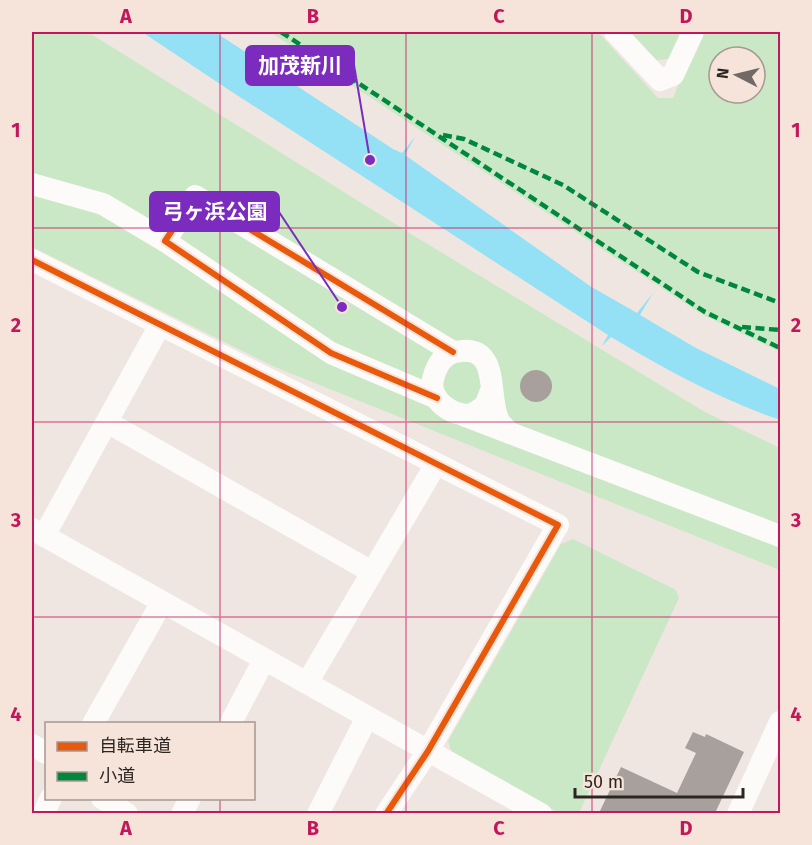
<svg xmlns="http://www.w3.org/2000/svg" width="812" height="845" viewBox="0 0 812 845" font-family="'Fira Sans','Noto Sans JP',sans-serif">
  <style>
    .green { fill: #cbe8c6; fill-rule: evenodd }
    .water { fill: #94e0f5 }
    .building { fill: #a7a09c }
    .lines { fill: none; stroke-linecap: round; stroke-linejoin: round }
    .street { stroke: #fdfbfa; stroke-width: 22 }
    .quiet { stroke: #00873e; stroke-width: 4.5; stroke-dasharray: 9 4.5; stroke-linecap: butt }
    .cycleway-casing { stroke: #f6e4db; stroke-width: 10 }
    .cycleway { stroke: #e8590c; stroke-width: 6 }
    .grid { fill: none; stroke: #c2185b; stroke-width: 1.5; stroke-opacity: 0.55 }
    .leader { fill: none; stroke: #7b2cbf; stroke-width: 2 }
    .callout-dot { fill: #7b2cbf; stroke: #f6e4db; stroke-width: 2 }
    .callout { fill: #7b2cbf; stroke: #7b2cbf; stroke-width: 2 }
    .callout-label { font-size: 21px; text-anchor: middle; font-weight: bold; fill: #fff }
    .neatline { fill: none; stroke: #c2185b; stroke-width: 2 }
    .grid-label { font-size: 20px; text-anchor: middle; font-weight: bold; fill: #c2185b }
  </style>
  <rect width="100%" height="100%" fill="#f0e6e1"/>
  <!-- green -->
  <g class="green">
    <path d="M32,32h56l328,205 289,175 75,36v122l-505,-203 -243,-120z"/>
    <path d="M270,32h328l60,66h15l27,-66h80v320l-77,-37zM719,57h36v36h-36z"/>
    <path d="M624,32h61l-10,26 -23,3z"/>
    <path d="M573,539l103,51 3,8 -100,215h-20l-107,-60 -4,-12 113,-197z"/>
  </g>
  <!-- water -->
  <path class="water" d="M142,32h73l178,117 9,4 13,-16 -10,18 185,131 47,27 16,-20 -13,22 56,33 84,41v31c-60,-21 -114,-50 -169,-83l-9,9 6,-11 -382,-247z"/>
  <!-- building -->
  <g class="building">
    <circle cx="536" cy="386" r="16"/>
    <path d="M693,732l12,5 1,-3 38,18 -29,61h-116l22,-46 56,26 19,-40 -11,-5z"/>
  </g>
  <g class="lines">
    <!-- street -->
    <g class="street">
      <path d="M615,32l45,48 13,-5 20,-43"/>
      <path d="M32,184l71,20 62,37"/>
      <path d="M32,260l526,265 -130,226 -42,63"/>
      <path d="M437,398l-106,-45 -166,-112 30,-45 258,156"/>
      <path d="M463,415l47,18c-4,-4 -10,-9 -12,-14 -11,-24 3,-77 -43,-67 -13,3 -19,15 -22,27 -5,22 20,37 38,36l14,-9 7,-18"/>
      <path d="M107,422l265,150"/>
      <path d="M510,433l270,103"/>
      <path d="M32,529l509,285"/>
      <path d="M44,536l116,-211"/>
      <path d="M307,683l129,-219"/>
      <path d="M93,724l69,-122"/>
      <path d="M230,724l34,-64"/>
      <path d="M32,745l14,8"/>
      <path d="M102,798l25,16"/>
      <path d="M43,814l8,-16"/>
      <path d="M182,814l8,-16"/>
      <path d="M318,814l49,-97"/>
      <path d="M738,814l42,-92"/>
    </g>
    <!-- quiet -->
    <g class="quiet">
      <path d="M281,32l424,280 75,36"/>
      <path d="M443,135l21,4 99,46 135,87 82,31"/>
      <path d="M742,327l38,3"/>
    </g>
    <!-- cycleway casing -->
    <g class="cycleway-casing">
      <g id="cycleway">
        <path d="M32,260l526,265 -130,226 -42,63"/>
        <path d="M437,398l-106,-45 -166,-112 30,-45 258,156"/>
      </g>
    </g>
    <!-- cycleway -->
    <use href="#cycleway" class="cycleway"/>
  </g>
  <!-- grid -->
  <path class="grid" d="M220,32v692M406,32v782M592,32v782M32,228h748M32,422h748M32,617h748M220,798v16"/>
  <!-- callouts -->
  <path class="leader" d="M370 160L354 65M342 307L279 212"/>
  <g class="callout-dot">
    <circle cx="370" cy="160" r="6"/>
    <circle cx="342" cy="307" r="6"/>
  </g>
  <g class="callout">
    <rect x="246" y="46" width="108" height="39" rx="6"/>
    <rect x="150" y="192" width="129" height="39" rx="6"/>
  </g>
  <g class="callout-label">
    <text x="300" y="73">加茂新川</text>
    <text x="215" y="219">弓ヶ浜公園</text>
  </g>
  <!-- border -->
  <rect width="812" height="845" fill="none" stroke="#f6e4db" stroke-width="66"/>
  <!-- legend -->
  <rect x="45" y="722" width="210" height="78" fill="#f6e4db" stroke="#a59891" stroke-width="1.5"/>
  <rect x="57" y="742" width="30" height="9" fill="#e8590c" stroke="#a59891" stroke-width="1.5"/>
  <text x="99" y="752" font-size="18" fill="#2c2622">自転車道</text>
  <rect x="57" y="772" width="30" height="9" fill="#00873e" stroke="#a59891" stroke-width="1.5"/>
  <text x="99" y="782" font-size="18" fill="#2c2622">小道</text>
  <!-- north arrow -->
  <g transform="translate(737 75) rotate(277)"><circle r="28" fill="#f6e4db" stroke="#a59891" stroke-width="1.5"/>
  <path d="M0-4.5L10 22L0 15L-10 22Z" fill="#716965"/>
  <text y="-9" font-size="16" font-weight="bold" text-anchor="middle" fill="#2c2622">N</text>
  </g>
  <!-- scale -->
  <path d="M575 788v9h168v-9" fill="none" stroke="#2c2622" stroke-width="3"/>
  <text x="584" y="788" font-size="18" fill="#2c2622" stroke="#f6e4db" stroke-width="4.5" paint-order="stroke">50 m</text>
  <rect x="33" y="33" width="746" height="779" class="neatline"/>
  <g class="grid-label">
    <text x="126" y="23">A</text>
    <text x="313" y="23">B</text>
    <text x="499" y="23">C</text>
    <text x="686" y="23">D</text>
    <text x="16" y="137">1</text>
    <text x="796" y="137">1</text>
    <text x="16" y="332">2</text>
    <text x="796" y="332">2</text>
    <text x="16" y="527">3</text>
    <text x="796" y="527">3</text>
    <text x="16" y="721">4</text>
    <text x="796" y="721">4</text>
    <text x="126" y="835">A</text>
    <text x="313" y="835">B</text>
    <text x="499" y="835">C</text>
    <text x="686" y="835">D</text>
  </g>
</svg>
